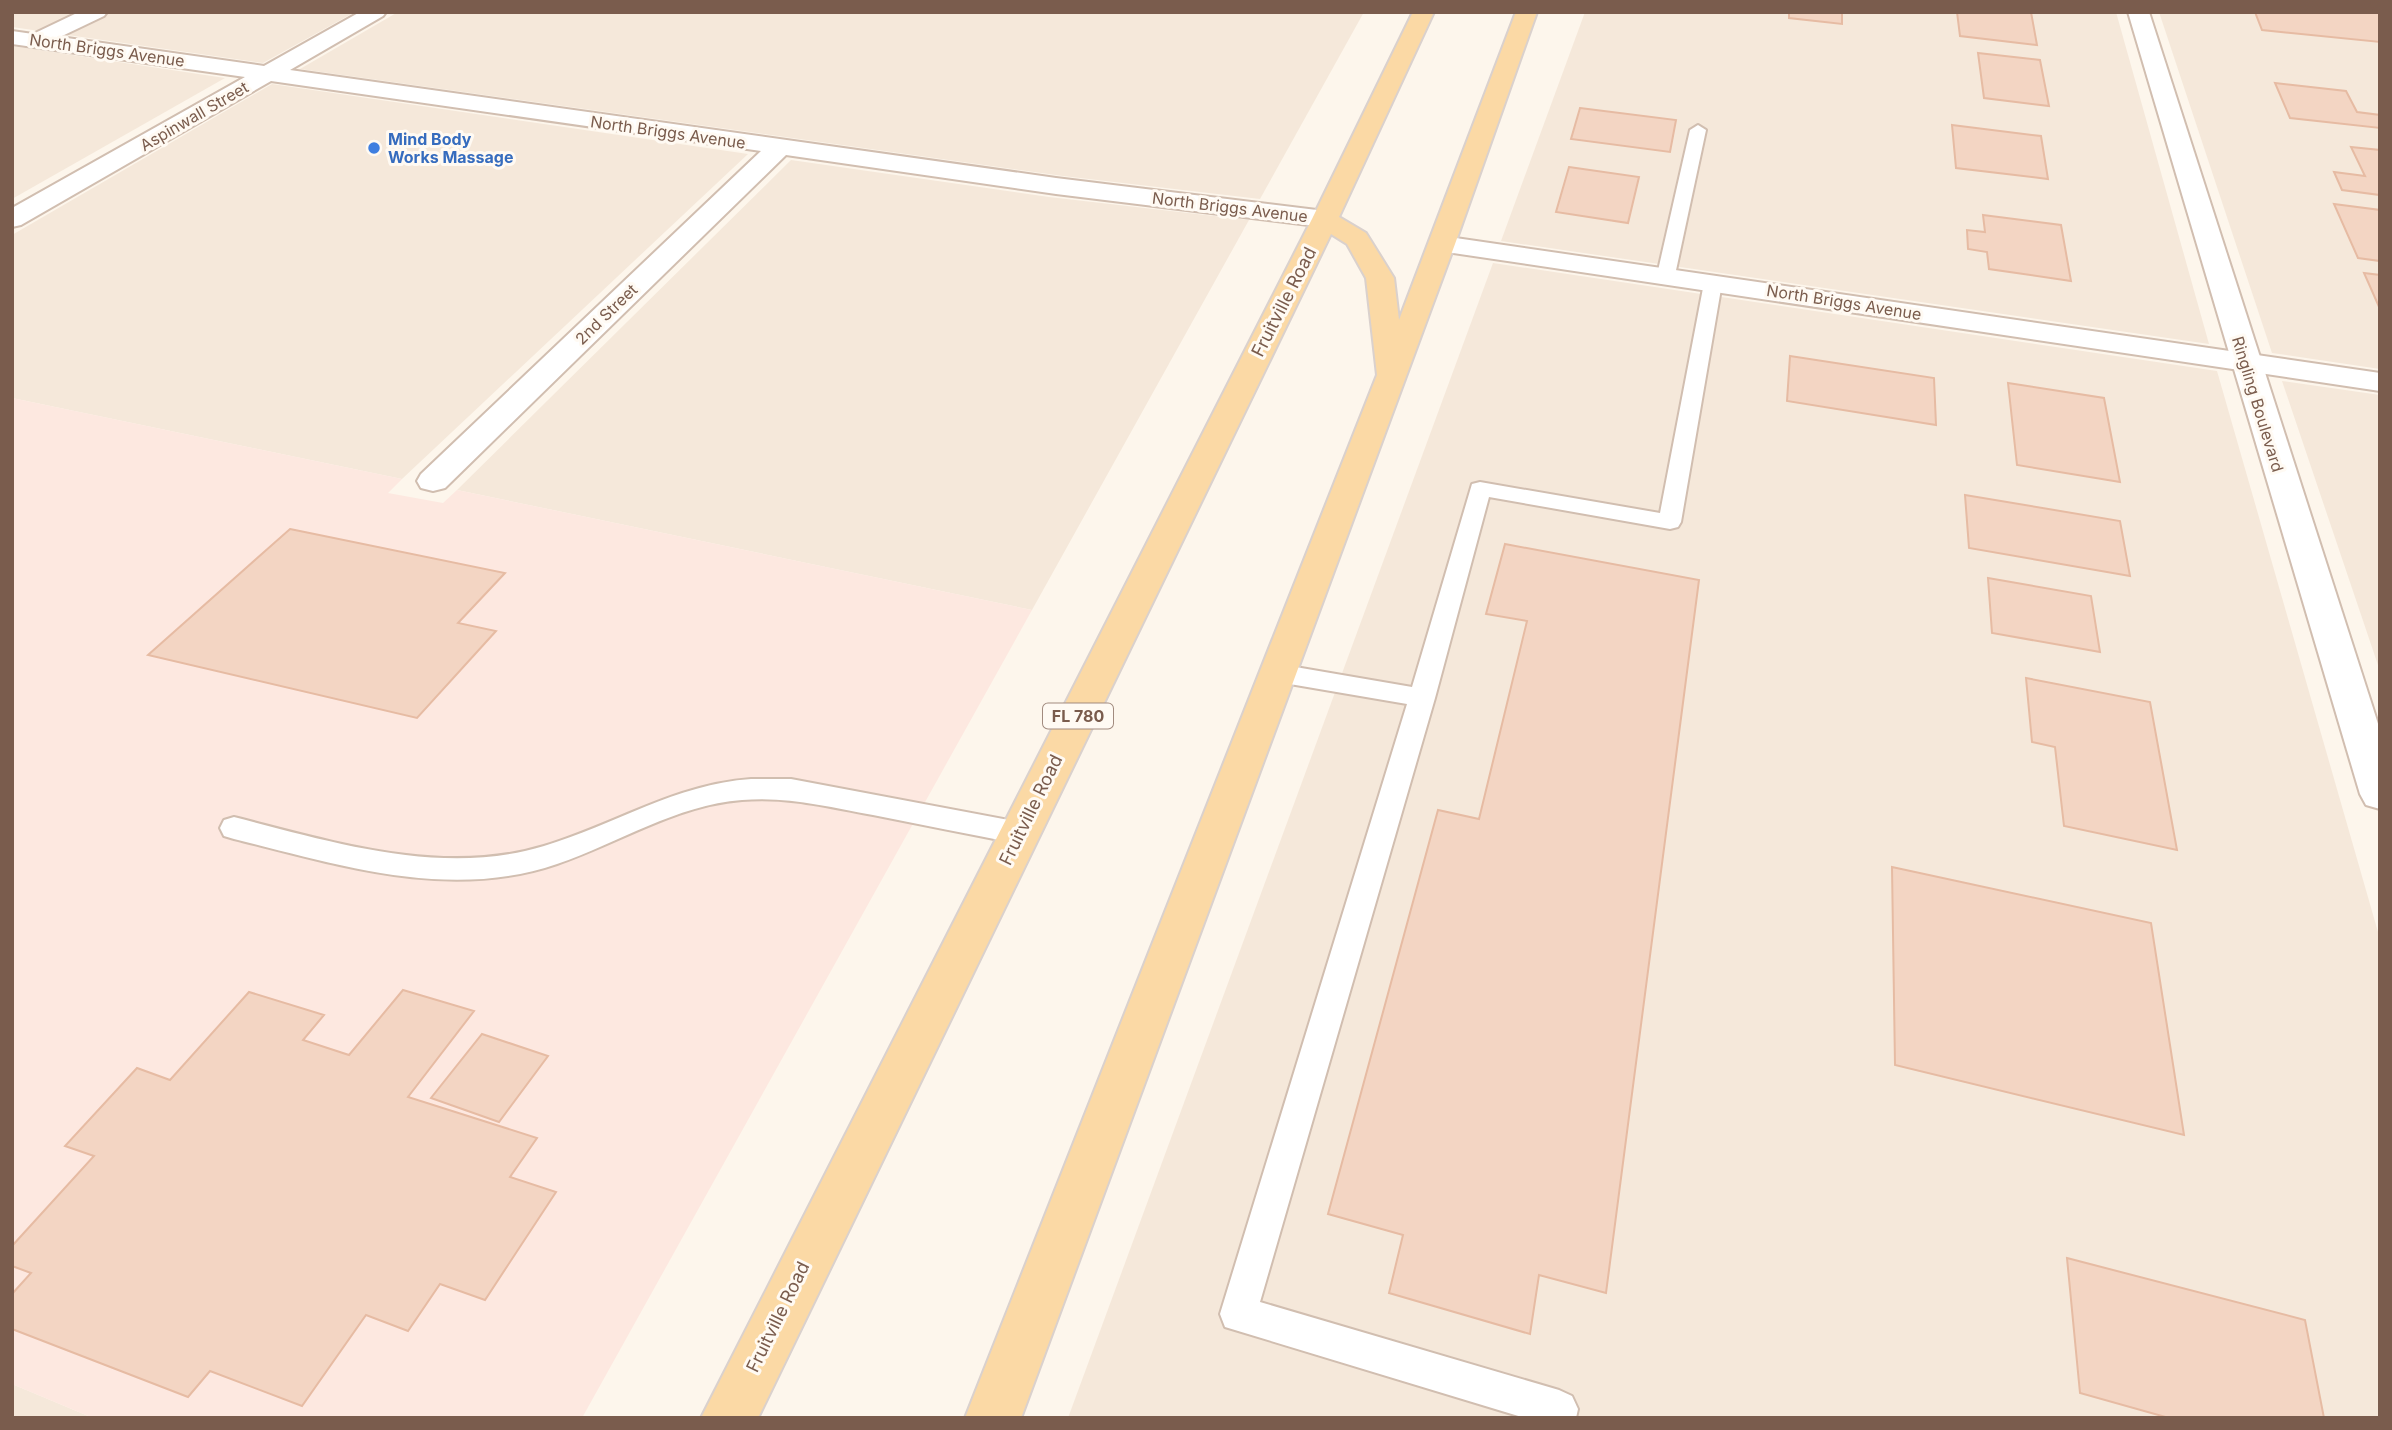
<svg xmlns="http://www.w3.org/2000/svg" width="2392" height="1430" viewBox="0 0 2392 1430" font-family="Inter,sans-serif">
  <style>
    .residential { fill: #f5e8da }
    .commercial { fill: #fde8e0 }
    .building { fill: #f3d5c3; stroke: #e6bba3; stroke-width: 2 }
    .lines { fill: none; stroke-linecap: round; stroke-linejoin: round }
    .service-casing { stroke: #d1beb0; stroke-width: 4 }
    .minor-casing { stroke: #d1beb0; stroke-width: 4 }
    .tertiary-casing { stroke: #d1beb0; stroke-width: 4 }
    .primary-casing { stroke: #dad1cd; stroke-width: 4 }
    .service { fill: #fff; fill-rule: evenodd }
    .minor { fill: #fff; fill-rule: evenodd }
    .tertiary { fill: #fff; fill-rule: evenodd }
    .primary { fill: #fbd9a5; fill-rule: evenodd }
    .shop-dot { fill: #3f7fe0; stroke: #fffaf3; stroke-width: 2.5 }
    .labels { text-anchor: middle; stroke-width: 6; stroke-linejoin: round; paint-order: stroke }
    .far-street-label { font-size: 16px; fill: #7a5c4d; stroke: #fffaf3 }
    .far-shop-label { font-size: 16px; font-weight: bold; fill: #366cbe; stroke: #fffaf3; text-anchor: start }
    .shield { fill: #fffaf3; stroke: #a28b7f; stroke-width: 2 }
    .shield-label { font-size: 16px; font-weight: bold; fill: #7a5c4d }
    .street-label { font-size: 18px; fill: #7a5c4d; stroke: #fffaf3 }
  </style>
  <rect width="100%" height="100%" fill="#fdf6ec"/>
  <!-- residential -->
  <g class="residential">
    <path d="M12,12h343l-92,51 -251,-36z"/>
    <path d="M398,12h966l-104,187 -197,-23 -763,-107z"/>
    <path d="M1585,12h531l93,332 -708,-103z"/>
    <path d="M2159,12h221v357l-108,-16z"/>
    <path d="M12,46l213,32 -213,121z"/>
    <path d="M272,84l476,70 -346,325 -390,-81v-163z"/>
    <path d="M791,160l258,37 200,23 -217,390 -575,-120z"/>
    <path d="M1493,263l724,108 163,568v479h-1312z"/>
    <path d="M2282,381l98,14v276z"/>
    <path d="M12,1384l81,34h-81z"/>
  </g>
  <!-- commercial -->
  <path class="commercial" d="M12,398l390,81 -14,14 55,10 14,-13 575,120 -450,808h-489l-81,-34z"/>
  <!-- building -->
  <g class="building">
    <path d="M1789,12h53v12l-53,-6z"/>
    <path d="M1957,12h74l6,33 -77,-9z"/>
    <path d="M2255,12h125v30l-118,-12z"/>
    <path d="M1978,53l62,7 9,46 -65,-8z"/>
    <path d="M2275,83l71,8 11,21 23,3v13l-90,-10z"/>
    <path d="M1580,108l96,12 -6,32 -99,-13z"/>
    <path d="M1952,125l89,11 7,43 -92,-11z"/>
    <path d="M2351,147l29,3v45l-38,-5 -8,-18 31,4z"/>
    <path d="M1569,167l70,10 -11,46 -72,-11z"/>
    <path d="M2334,204l46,6v51l-22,-3z"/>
    <path d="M1983,215l78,10 10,56 -82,-12 -2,-17 -19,-3 -1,-19 18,2z"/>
    <path d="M2364,273l16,2v34z"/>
    <path d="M1790,356l144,22 2,47 -149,-24z"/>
    <path d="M2008,383l96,15 16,84 -103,-17z"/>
    <path d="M1965,495l155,26 10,55 -161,-28z"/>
    <path d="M290,529l215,44 -47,50 38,8 -79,87 -269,-63z"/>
    <path d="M1505,544l194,36 -93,713 -67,-18 -9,59 -141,-41 14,-58 -75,-21 110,-404 41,9 48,-198 -41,-7z"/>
    <path d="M1988,578l103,18 9,56 -108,-19z"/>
    <path d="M2026,678l124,24 27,148 -113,-24 -9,-79 -23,-5z"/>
    <path d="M1892,867l259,56 33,212 -289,-70z"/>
    <path d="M403,990l71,21 -66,86 129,41 -27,39 46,15 -71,108 -45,-16 -32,47 -42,-16 -64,91 -92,-35 -22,26 -176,-68v-35l19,-21 -19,-7v-20l82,-90 -29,-10 72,-78 33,12 79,-88 75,23 -21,25 46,15z"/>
    <path d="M482,1034l66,22 -49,66 -68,-24z"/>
    <path d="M2067,1258l238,62 19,98h-155l-89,-25z"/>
  </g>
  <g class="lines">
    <!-- service casing -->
    <g class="service-casing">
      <g id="service">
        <path d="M1698,125l8,5 -31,145 -9,6 -9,-6 33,-145z"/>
        <path d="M1713,277l9,6 -41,239 -3,5 -8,2 -181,-32 -54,201 -175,604 299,88 13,6 6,13 -2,9h-51l-300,-91 -5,-13 187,-610 -129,-22 -9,-3 -4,-6 4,-6 9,-3 134,23 60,-203 8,-2 180,31 44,-230z"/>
        <path d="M751,779h40l228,43 10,3 4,8 -4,8 -10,3c-49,-10 -97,-19 -146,-29 -44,-8 -86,-19 -131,-15 -66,5 -123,43 -185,64 -108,37 -218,1 -323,-25l-10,-3 -4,-8 4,-8 10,-3c99,25 208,60 310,29 70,-21 132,-62 207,-67z"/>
      </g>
    </g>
    <!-- minor casing -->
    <g class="minor-casing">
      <g id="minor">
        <path d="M79,12h28l-3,4 -44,21 204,29 96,-54h26l-3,4 -93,54 766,108 269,33 9,2 4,6 -4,6 -9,2 -269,-33 -270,-39 -341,333 -12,3 -12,-3 -4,-7 4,-7 340,-323 -490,-70 -250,144 -9,2v-19l233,-131 -233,-33v-13l21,3z"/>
        <path d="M1442,236l938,137v18l-947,-141 -4,-6 4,-6z"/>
      </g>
    </g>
    <!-- tertiary casing -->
    <g class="tertiary-casing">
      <path id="tertiary" d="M2128,12h21l231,718v79l-14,-4 -6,-11z"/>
    </g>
    <!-- primary casing -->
    <g class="primary-casing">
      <path id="primary" d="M1413,12h21l-95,205 27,16 28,45 5,42 117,-308h21l-82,232 -434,1174h-56l412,-1043 -11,-97 -19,-34 -16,-10 -573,1184h-57l611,-1199z"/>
    </g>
    <!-- service -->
    <use href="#service" class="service"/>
    <!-- minor -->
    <use href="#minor" class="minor"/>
    <!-- tertiary -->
    <use href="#tertiary" class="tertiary"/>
    <!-- primary -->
    <use href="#primary" class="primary"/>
  </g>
  <!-- markers -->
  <circle class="shop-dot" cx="374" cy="148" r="7"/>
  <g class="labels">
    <!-- far-street labels -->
    <g class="far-street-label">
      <text transform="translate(107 50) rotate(8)" y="6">North Briggs Avenue</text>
      <text transform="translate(194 116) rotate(-30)" y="6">Aspinwall Street</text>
      <text transform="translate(668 132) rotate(8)" y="6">North Briggs Avenue</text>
      <text transform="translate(1230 207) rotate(7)" y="6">North Briggs Avenue</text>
      <text transform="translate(1844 302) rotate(9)" y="6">North Briggs Avenue</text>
      <text transform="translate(606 314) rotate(-44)" y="6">2nd Street</text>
      <text transform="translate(2258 404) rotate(73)" y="6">Ringling Boulevard</text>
    </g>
    <!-- far-shop labels -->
    <g class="far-shop-label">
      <text x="388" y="145">Mind Body<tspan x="388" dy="18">Works Massage</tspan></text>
    </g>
    <!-- shield labels -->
    <rect class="shield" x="1043" y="703.5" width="70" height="25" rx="5"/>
    <g class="shield-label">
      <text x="1078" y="722">FL 780</text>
    </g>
    <!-- street labels -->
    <g class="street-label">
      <text transform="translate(1284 302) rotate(-63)" y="6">Fruitville Road</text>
      <text transform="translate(1031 810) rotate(-64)" y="6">Fruitville Road</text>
      <text transform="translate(778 1317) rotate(-64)" y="6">Fruitville Road</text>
    </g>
  </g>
  <!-- border -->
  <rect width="2392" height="1430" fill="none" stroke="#7a5c4d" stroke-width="28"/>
</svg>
